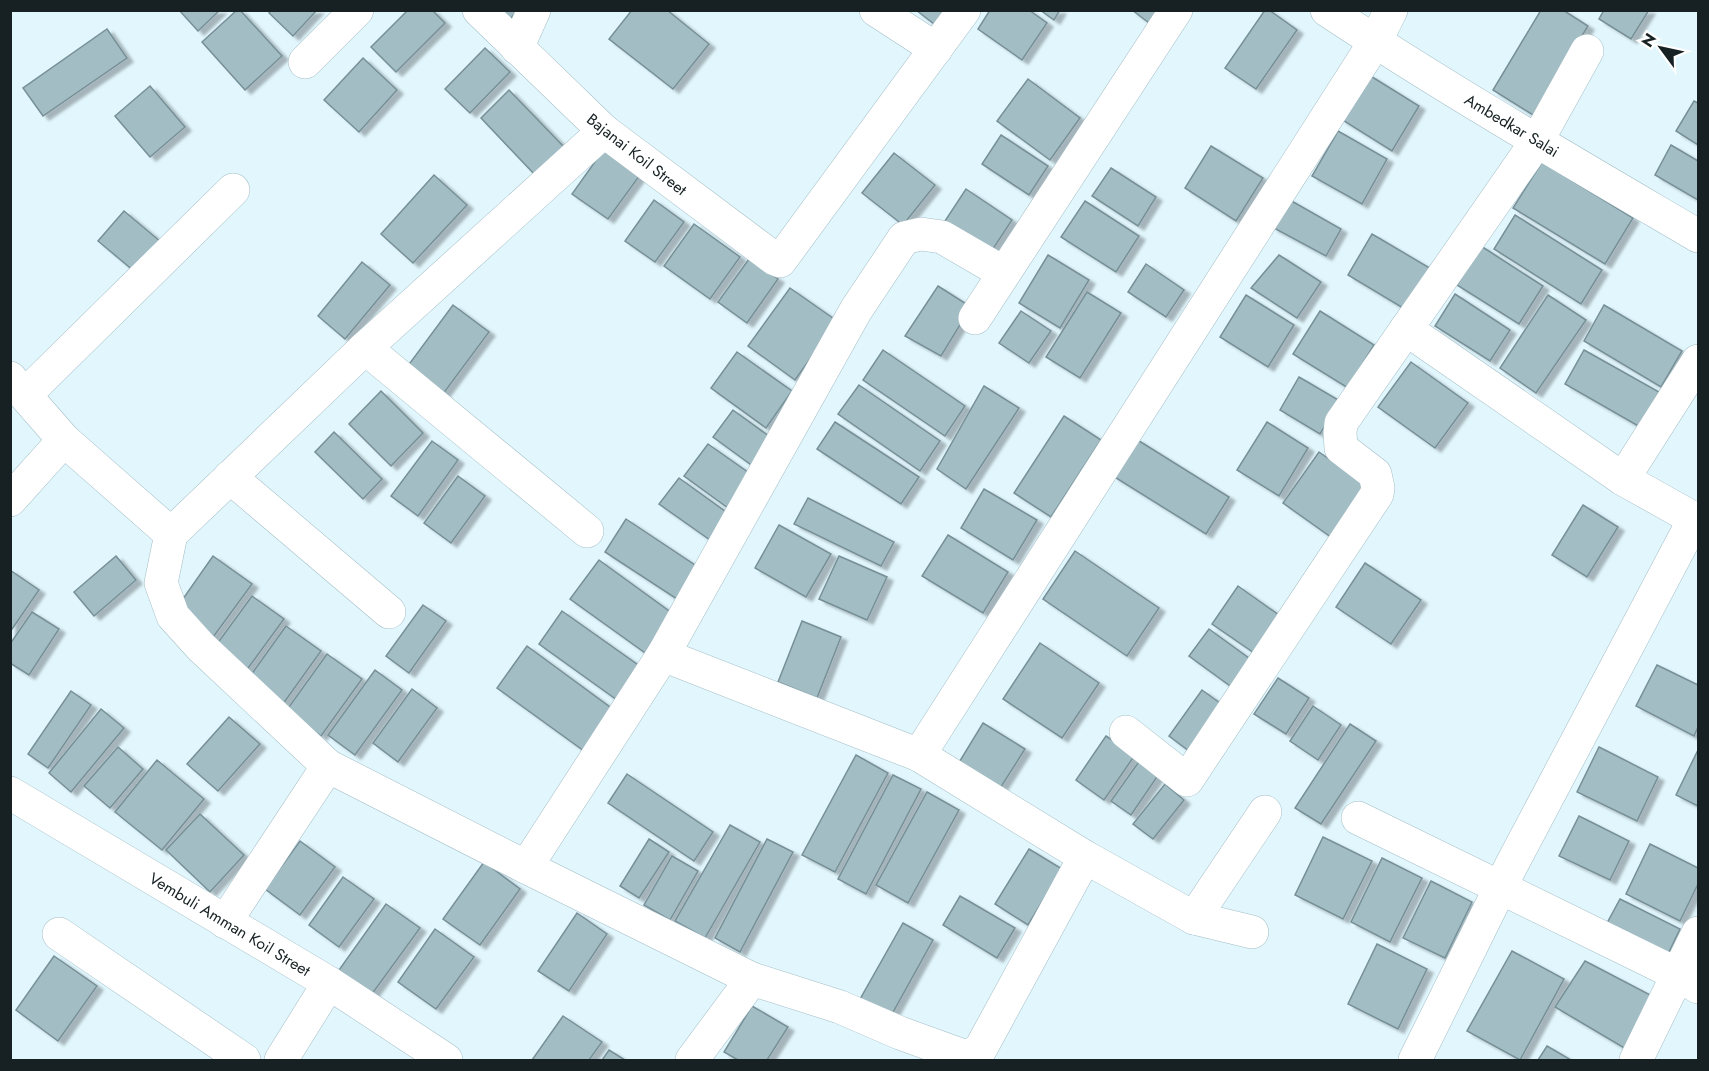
<svg xmlns="http://www.w3.org/2000/svg" width="1709" height="1071" viewBox="0 0 1709 1071" font-family="Jost,sans-serif">
  <style>
    .building { fill: #a3bdc4; stroke: #778f97; stroke-width: 1.5; filter: url(#shadow) }
    .lines { fill: none; stroke-linecap: round; stroke-linejoin: round }
    .minor-casing { stroke: #a4bec6; stroke-width: 34 }
    .minor { stroke: #fff; stroke-width: 33 }
    .labels { text-anchor: middle; stroke-width: 6; stroke-linejoin: round; paint-order: stroke }
    .street-label { font-size: 16px; fill: #172124; stroke: #fff }
  </style>
  <defs>
    <filter id="shadow"><feDropShadow dx="6" dy="4" stdDeviation="1.5" flood-color="#0004"/></filter>
  </defs>
  <rect width="100%" height="100%" fill="#e1f6fd"/>
  <!-- building -->
  <g class="building">
    <path d="M179,10h41l-22,21z"/>
    <path d="M237,10h3l42,46 -37,34 -43,-48z"/>
    <path d="M271,10h46l-24,26 -24,-23z"/>
    <path d="M408,10h24l13,13 -49,49 -25,-25z"/>
    <path d="M489,10h29l-13,15z"/>
    <path d="M632,10h35l42,34 -36,45 -64,-50z"/>
    <path d="M916,10h28l-10,14z"/>
    <path d="M990,10h39l18,13 -25,37 -44,-31z"/>
    <path d="M1040,10h20l-6,10z"/>
    <path d="M1132,10h31l-10,16z"/>
    <path d="M1265,10h4l28,20 -41,59 -31,-21z"/>
    <path d="M1541,10h22l25,16 -55,89 -40,-25z"/>
    <path d="M1604,10h45l-18,29 -32,-20z"/>
    <path d="M107,29l20,29 -84,58 -20,-28z"/>
    <path d="M485,48l25,24 -40,41 -25,-24z"/>
    <path d="M363,58l34,32 -38,42 -35,-32z"/>
    <path d="M1369,75l50,31 -27,45 -51,-32z"/>
    <path d="M1028,79l52,39 -30,42 -53,-39z"/>
    <path d="M150,86l35,41 -35,30 -35,-41z"/>
    <path d="M509,90l56,58 -29,28 -55,-58z"/>
    <path d="M1694,101l4,2v42l-22,-14z"/>
    <path d="M1338,131l49,28 -25,45 -50,-28z"/>
    <path d="M1001,135l47,31 -19,29 -47,-31z"/>
    <path d="M1671,145l27,16v39l-43,-25z"/>
    <path d="M1211,146l52,32 -27,43 -51,-33z"/>
    <path d="M604,149l36,26 -32,44 -36,-25z"/>
    <path d="M894,153l41,32 -32,40 -41,-32z"/>
    <path d="M1542,162l91,56 -28,46 -92,-56z"/>
    <path d="M1111,168l45,29 -18,29 -46,-30z"/>
    <path d="M434,175l33,30 -54,58 -32,-29z"/>
    <path d="M966,189l46,31 -25,38 -46,-31z"/>
    <path d="M1288,199l53,30 -15,27 -54,-29z"/>
    <path d="M654,200l30,22 -29,40 -30,-21z"/>
    <path d="M1085,201l54,35 -23,36 -55,-35z"/>
    <path d="M124,211l43,36 -26,30 -43,-36z"/>
    <path d="M1515,215l87,55 -21,34 -87,-55z"/>
    <path d="M694,224l46,33 -30,42 -46,-33z"/>
    <path d="M1372,234l61,36 -25,41 -60,-36z"/>
    <path d="M1481,246l62,40 -24,38 -62,-39z"/>
    <path d="M1048,255l41,25 -29,48 -41,-25z"/>
    <path d="M1279,255l42,27 -24,36 -46,-30z"/>
    <path d="M749,259l29,20 -31,44 -29,-21z"/>
    <path d="M362,262l28,23 -45,54 -27,-23z"/>
    <path d="M1146,264l38,26 -18,27 -38,-25z"/>
    <path d="M938,286l33,21 -30,49 -36,-20z"/>
    <path d="M790,288l47,33 -42,59 -47,-34z"/>
    <path d="M1087,292l34,21 -41,65 -34,-21z"/>
    <path d="M1455,294l55,36 -20,31 -55,-35z"/>
    <path d="M1246,295l48,30 -26,42 -48,-30z"/>
    <path d="M1548,295l38,25 -50,73 -36,-25z"/>
    <path d="M453,305l36,27 -46,62 -36,-27z"/>
    <path d="M1604,305l78,46 -21,36 -77,-46z"/>
    <path d="M1021,311l30,20 -22,32 -30,-20z"/>
    <path d="M1320,311l54,34 -26,43 -55,-34z"/>
    <path d="M883,350l82,56 -20,30 -82,-56z"/>
    <path d="M1584,350l75,42 -19,35 -75,-43z"/>
    <path d="M737,352l55,39 -26,37 -55,-40z"/>
    <path d="M1411,362l57,41 -33,45 -57,-41z"/>
    <path d="M1299,377l41,24 -20,33 -40,-24z"/>
    <path d="M859,385l81,56 -20,30 -82,-57z"/>
    <path d="M984,386l35,22 -53,81 -29,-20z"/>
    <path d="M381,391l42,42 -32,33 -42,-42z"/>
    <path d="M733,410l40,29 -19,28 -41,-30z"/>
    <path d="M1064,416l37,24 -50,77 -37,-24z"/>
    <path d="M835,422l84,55 -18,27 -84,-55z"/>
    <path d="M1267,422l41,26 -29,48 -42,-26z"/>
    <path d="M334,432l48,47 -19,20 -48,-47z"/>
    <path d="M1136,439l93,58 -23,37 -93,-58z"/>
    <path d="M432,441l26,19 -40,56 -27,-20z"/>
    <path d="M708,444l44,31 -24,33 -44,-32z"/>
    <path d="M1319,452l52,37 -36,51 -52,-37z"/>
    <path d="M458,476l27,20 -34,47 -27,-20z"/>
    <path d="M679,478l50,36 -19,26 -51,-36z"/>
    <path d="M984,489l53,31 -24,40 -52,-32z"/>
    <path d="M808,498l86,44 -13,24 -87,-42z"/>
    <path d="M1583,505l35,22 -31,50 -35,-22z"/>
    <path d="M626,519l78,52 -21,32 -78,-51z"/>
    <path d="M779,525l52,29 -25,43 -51,-29z"/>
    <path d="M948,535l60,37 -25,41 -61,-37z"/>
    <path d="M1075,551l84,57 -32,48 -84,-57z"/>
    <path d="M116,556l20,24 -42,36 -20,-24z"/>
    <path d="M213,556l39,28 -41,56 -38,-27z"/>
    <path d="M839,556l48,21 -20,43 -48,-21z"/>
    <path d="M599,560l77,56 -28,39 -78,-56z"/>
    <path d="M1365,563l56,37 -30,44 -55,-37z"/>
    <path d="M10,570l29,20 -29,42z"/>
    <path d="M1238,586l48,34 -26,37 -48,-33z"/>
    <path d="M252,596l32,23 -38,52 -32,-23z"/>
    <path d="M423,605l23,16 -37,52 -23,-17z"/>
    <path d="M562,611l79,56 -24,33 -78,-56z"/>
    <path d="M32,612l27,17 -30,46 -19,-12v-19z"/>
    <path d="M802,621l39,16 -24,61 -39,-16z"/>
    <path d="M286,626l35,25 -38,53 -35,-25z"/>
    <path d="M1209,629l48,35 -20,27 -48,-35z"/>
    <path d="M1040,643l59,40 -37,55 -59,-39z"/>
    <path d="M527,646l87,64 -30,41 -87,-63z"/>
    <path d="M327,654l35,25 -41,57 -35,-25z"/>
    <path d="M1657,665l41,20v42l-4,9 -58,-30z"/>
    <path d="M375,670l27,20 -47,65 -27,-20z"/>
    <path d="M1278,678l31,20 -23,36 -32,-20z"/>
    <path d="M412,689l25,19 -39,54 -25,-19z"/>
    <path d="M1202,690l29,21 -34,46 -28,-21z"/>
    <path d="M71,691l20,14 -43,63 -20,-14z"/>
    <path d="M1313,706l28,19 -23,35 -28,-19z"/>
    <path d="M101,709l23,19 -53,64 -22,-19z"/>
    <path d="M229,717l31,27 -42,47 -31,-27z"/>
    <path d="M983,723l42,26 -26,41 -41,-26z"/>
    <path d="M1350,724l26,17 -55,83 -26,-16z"/>
    <path d="M1106,736l29,19 -31,45 -28,-20z"/>
    <path d="M118,747l25,22 -33,39 -26,-22z"/>
    <path d="M1599,747l59,30 -21,44 -60,-29z"/>
    <path d="M1697,752l1,1v53l-22,-11z"/>
    <path d="M856,755l32,18 -53,99 -33,-17z"/>
    <path d="M157,760l47,39 -42,51 -47,-38z"/>
    <path d="M1140,760l19,14 -28,41 -20,-14z"/>
    <path d="M627,774l86,58 -19,29 -86,-58z"/>
    <path d="M893,775l28,14 -55,105 -28,-15z"/>
    <path d="M1165,784l19,16 -31,39 -20,-15z"/>
    <path d="M927,792l32,18 -51,93 -32,-18z"/>
    <path d="M200,814l44,41 -34,37 -44,-42z"/>
    <path d="M1579,816l50,25 -19,39 -51,-24z"/>
    <path d="M730,825l30,17 -55,96 -30,-17z"/>
    <path d="M1323,837l49,24 -29,58 -48,-24z"/>
    <path d="M649,839l20,13 -30,46 -19,-12z"/>
    <path d="M767,839l26,13 -53,100 -25,-14z"/>
    <path d="M300,841l35,26 -35,48 -35,-26z"/>
    <path d="M1650,844l48,24v16l-18,37 -54,-27z"/>
    <path d="M1029,849l33,20 -34,56 -33,-21z"/>
    <path d="M672,856l26,15 -28,49 -26,-15z"/>
    <path d="M1382,858l40,20 -32,64 -39,-20z"/>
    <path d="M484,862l36,27 -40,56 -37,-26z"/>
    <path d="M343,877l31,22 -35,48 -30,-22z"/>
    <path d="M1431,881l41,21 -27,56 -42,-20z"/>
    <path d="M960,896l55,32 -18,30 -54,-33z"/>
    <path d="M1620,899l60,30 -13,27 -61,-31z"/>
    <path d="M386,904l34,24 -48,66 -33,-24z"/>
    <path d="M577,913l30,21 -38,57 -31,-20z"/>
    <path d="M903,923l30,17 -47,85 -31,-17z"/>
    <path d="M435,929l39,28 -38,52 -38,-27z"/>
    <path d="M1377,944l50,25 -29,60 -50,-25z"/>
    <path d="M1512,951l52,28 -44,81 -53,-29z"/>
    <path d="M54,956l43,30 -39,55 -42,-31z"/>
    <path d="M1585,961l71,37 -30,51 -71,-42z"/>
    <path d="M752,1006l36,21 -21,33h-29l-14,-8z"/>
    <path d="M563,1016l39,26 -13,18h-57z"/>
    <path d="M1547,1046l24,14h-33z"/>
    <path d="M609,1050l16,10h-23z"/>
  </g>
  <g class="lines">
    <!-- minor casing -->
    <g class="minor-casing">
      <g id="minor">
        <path d="M479,10l125,121 171,128 5,2 184,-251"/>
        <path d="M876,10l60,39"/>
        <path d="M1327,10c121,80 247,153 371,226"/>
        <path d="M517,48l17,-38"/>
        <path d="M305,62l52,-52"/>
        <path d="M975,318l201,-308"/>
        <path d="M1406,329l217,150"/>
        <path d="M365,348l222,183"/>
        <path d="M1698,361l-75,118 75,42"/>
        <path d="M10,378l54,62 107,94 -10,49 12,33 28,31 127,119 198,101 226,112"/>
        <path d="M26,394l207,-204"/>
        <path d="M230,477l159,135"/>
        <path d="M10,500l54,-60"/>
        <path d="M171,534l194,-186 239,-217"/>
        <path d="M663,655l256,100 166,102 109,61 71,-106"/>
        <path d="M1126,732l61,48 190,-286 1,-6 -3,-14 -34,-26 -1,-15 1,-10 196,-282 50,-90"/>
        <path d="M919,755l456,-713 16,-32"/>
        <path d="M10,793l319,190 117,77"/>
        <path d="M1358,818l321,157 19,12"/>
        <path d="M526,867l137,-212 193,-345 48,-72 17,-4 21,3 62,36"/>
        <path d="M1194,918l58,14"/>
        <path d="M225,922l103,-156"/>
        <path d="M59,934l185,126"/>
        <path d="M281,1060l48,-77"/>
        <path d="M692,1060l60,-81 88,28 60,26 69,25 12,-10 104,-191"/>
        <path d="M1415,1060l96,-194 183,-346"/>
        <path d="M1636,1060l62,-127"/>
      </g>
    </g>
    <!-- minor -->
    <use href="#minor" class="minor"/>
  </g>
  <g class="labels">
    <!-- street labels -->
    <g class="street-label">
      <text transform="translate(1512 125) rotate(31)" y="6">Ambedkar Salai</text>
      <text transform="translate(637 154) rotate(38)" y="6">Bajanai Koil Street</text>
      <text transform="translate(230 924) rotate(31)" y="6">Vembuli Amman Koil Street</text>
    </g>
  </g>
  <!-- border -->
  <rect width="1709" height="1071" fill="none" stroke="#172124" stroke-width="24"/>
  <!-- north arrow -->
  <g transform="translate(1661 48) rotate(303)" stroke="#ffffff" stroke-width="4.5" paint-order="stroke">
  <path d="M0-4.5L10 22L0 15L-10 22Z" fill="#172124"/>
  <text y="-9" font-size="16" font-weight="bold" text-anchor="middle" fill="#172124">N</text>
  </g>
</svg>
